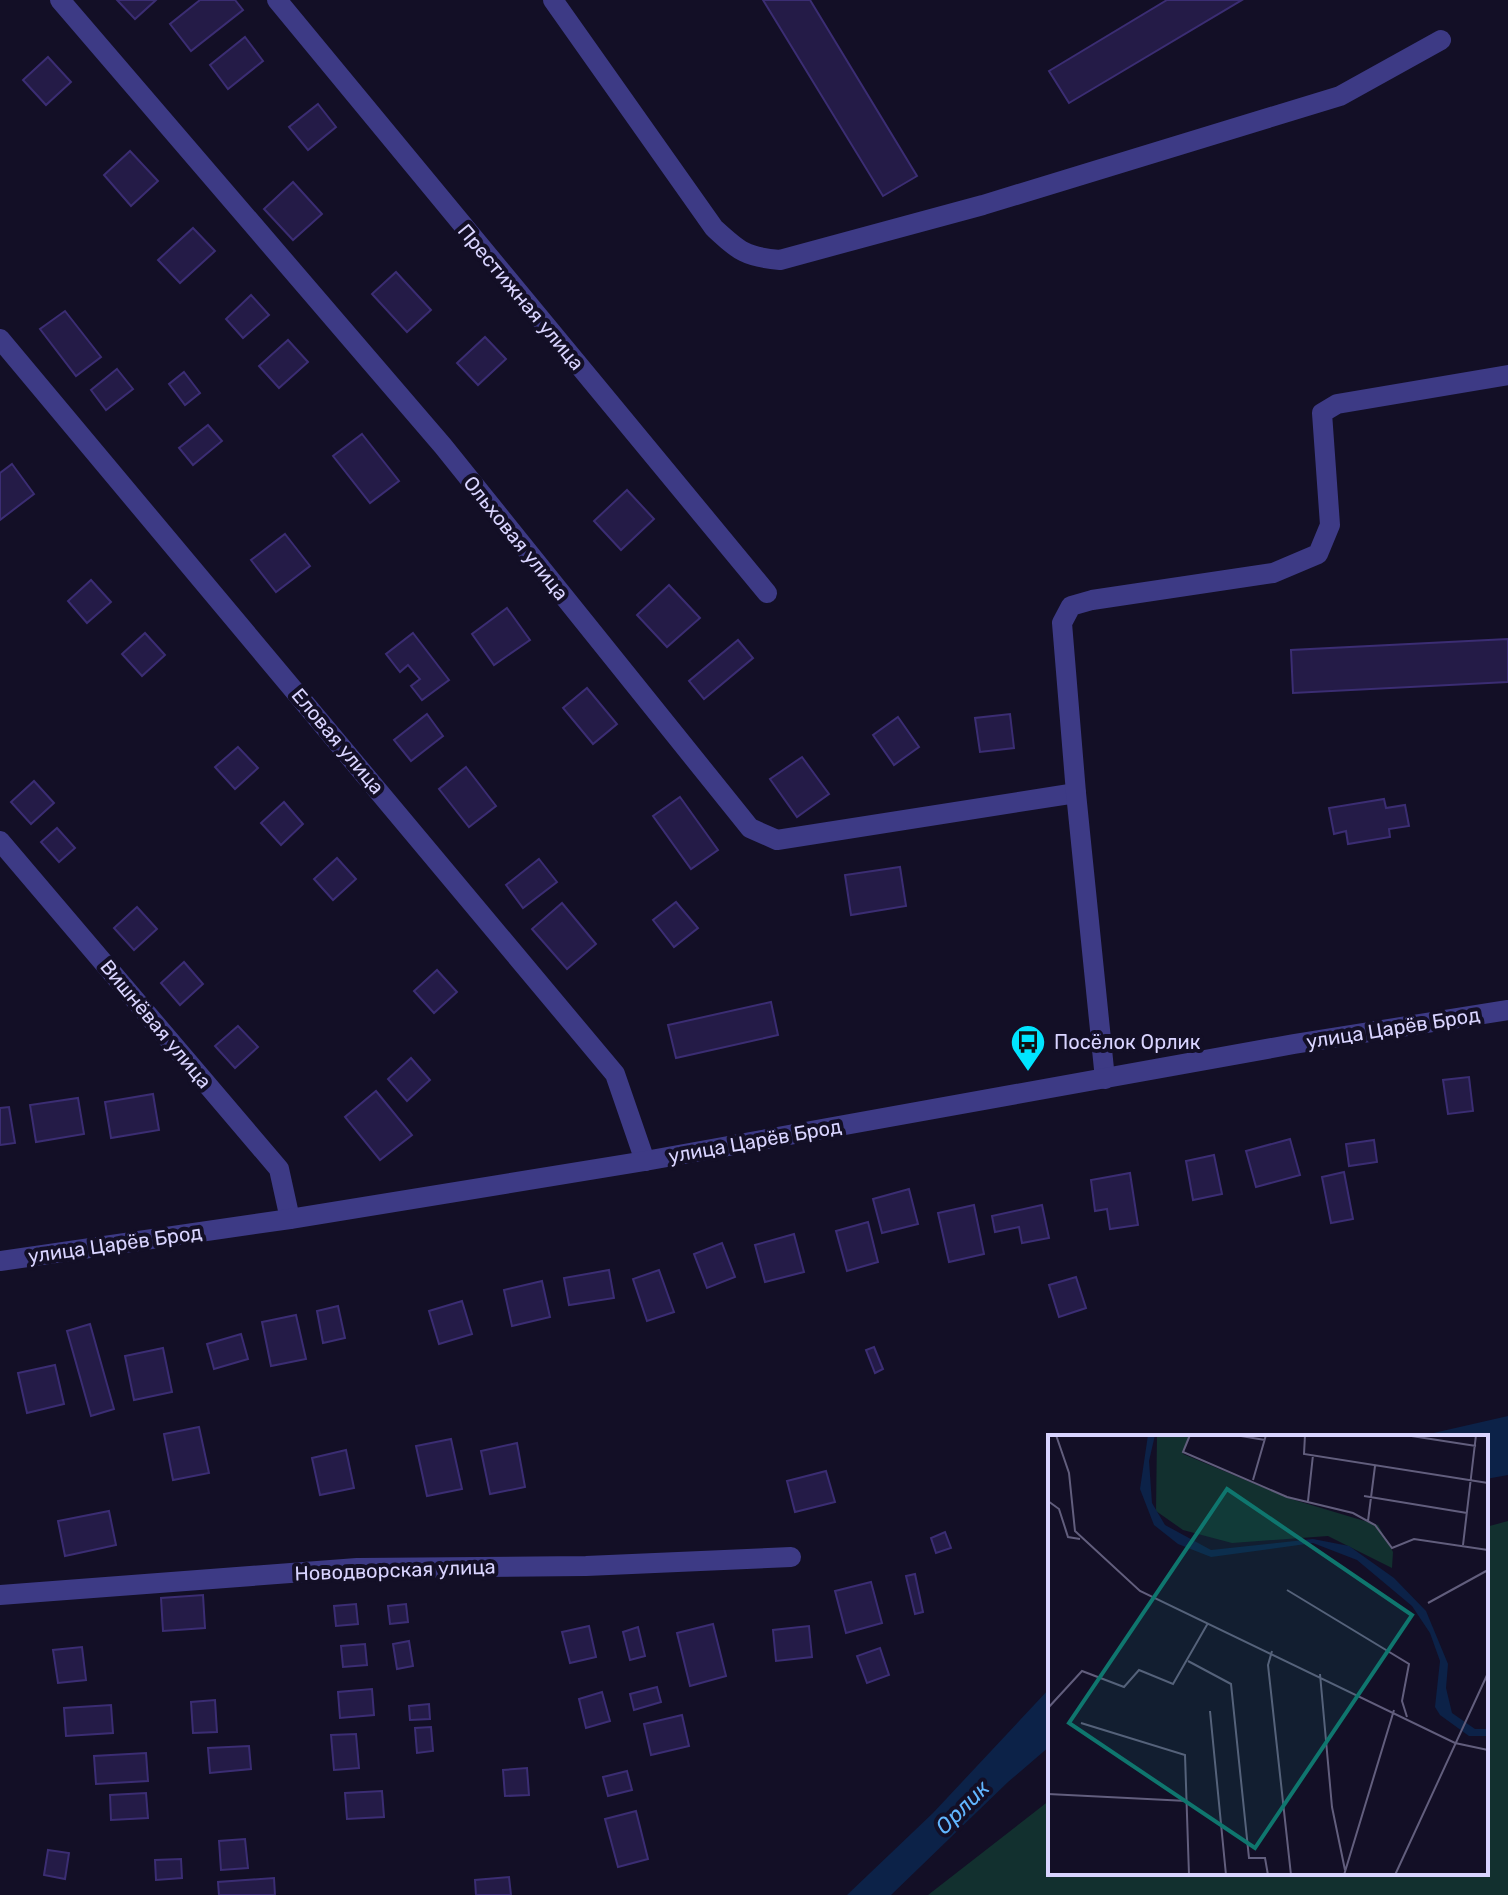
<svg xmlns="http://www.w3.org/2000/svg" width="1508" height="1895" viewBox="0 0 1508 1895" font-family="Rubik,sans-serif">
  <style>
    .green { fill: #12302f }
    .water { fill: #0c2248 }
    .building { fill: #241b47; stroke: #3b2d73; stroke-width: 2 }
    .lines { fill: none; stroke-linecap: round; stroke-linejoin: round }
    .minor { stroke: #3d3a85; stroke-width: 20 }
    .tertiary { stroke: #3d3a85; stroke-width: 20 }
    .labels { text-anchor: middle; stroke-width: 8; stroke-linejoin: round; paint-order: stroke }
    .street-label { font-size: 20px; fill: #d9d4ff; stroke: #130f26 }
    .poi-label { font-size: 20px; fill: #d9d4ff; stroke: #130f26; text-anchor: start }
    .water-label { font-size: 22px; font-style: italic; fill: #62b6ff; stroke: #130f26 }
    .inset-road { fill: none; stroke: #625e7d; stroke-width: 2 }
    .view { fill: #0f766e; fill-opacity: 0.15; stroke: #0f766e; stroke-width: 4 }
    .inset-edge { fill: none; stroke: #d9d4ff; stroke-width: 4 }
  </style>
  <rect width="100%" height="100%" fill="#130f26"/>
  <!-- green -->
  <path class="green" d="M1508,1521v374h-580l122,-95v73h436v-346z"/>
  <!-- water -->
  <g class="water">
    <path d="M1508,1416v59l-22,4v-42h-70z"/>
    <path d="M1050,1688v58l-42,36 -117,113h-44l86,-82z"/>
  </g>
  <!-- building -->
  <g class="building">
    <path d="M117,0h39l-21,19z"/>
    <path d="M200,0h35l8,10 -52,41 -21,-27z"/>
    <path d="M763,0h47l107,176 -34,20z"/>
    <path d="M1167,0h75l-173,103 -20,-32z"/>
    <path d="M245,37l18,24 -35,28 -18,-24z"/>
    <path d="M48,57l23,25 -25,23 -23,-25z"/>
    <path d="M318,104l18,23 -28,23 -19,-23z"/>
    <path d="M130,151l28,30 -27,25 -27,-31z"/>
    <path d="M293,182l29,32 -29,26 -29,-31z"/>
    <path d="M193,228l22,23 -35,32 -22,-23z"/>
    <path d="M396,272l35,38 -24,22 -35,-38z"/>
    <path d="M251,295l18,20 -26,23 -17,-19z"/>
    <path d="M65,311l36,46 -25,19 -36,-47z"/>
    <path d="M485,337l21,22 -28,26 -21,-22z"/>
    <path d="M288,340l20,22 -29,26 -20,-22z"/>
    <path d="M117,369l16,20 -27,21 -15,-20z"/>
    <path d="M184,372l16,21 -15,12 -16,-21z"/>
    <path d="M208,425l14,16 -29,24 -14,-17z"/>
    <path d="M362,434l37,47 -29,22 -37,-47z"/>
    <path d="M12,464l22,30 -34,26v-47z"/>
    <path d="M627,490l27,29 -33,31 -27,-29z"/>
    <path d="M285,534l25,32 -34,26 -25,-32z"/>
    <path d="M91,580l20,22 -24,21 -19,-22z"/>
    <path d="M669,585l31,33 -33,29 -30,-32z"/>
    <path d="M507,608l23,32 -36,25 -22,-31z"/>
    <path d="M145,633l20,22 -23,21 -20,-22z"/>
    <path d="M413,633l36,47 -27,20 -11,-14 9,-7 -12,-14 -8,7 -14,-18z"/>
    <path d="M1508,639v43l-215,11 -2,-43z"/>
    <path d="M738,640l15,18 -49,41 -15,-18z"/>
    <path d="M587,688l30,36 -24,20 -30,-36z"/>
    <path d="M427,714l16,22 -32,25 -17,-21z"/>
    <path d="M1010,714l4,34 -34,4 -5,-34z"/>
    <path d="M898,717l21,30 -25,18 -21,-30z"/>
    <path d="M238,747l20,21 -23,21 -20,-22z"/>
    <path d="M802,757l27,37 -32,23 -27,-38z"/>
    <path d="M466,767l30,39 -27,21 -30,-38z"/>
    <path d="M34,781l20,22 -23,21 -20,-22z"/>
    <path d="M680,797l38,53 -27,19 -38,-53z"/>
    <path d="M1384,799l2,9 19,-3 4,21 -20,3 1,8 -42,7 -2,-13 -12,3 -5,-26z"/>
    <path d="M284,802l19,22 -22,21 -20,-22z"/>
    <path d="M57,828l18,20 -16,14 -18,-20z"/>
    <path d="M337,858l19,21 -23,21 -19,-21z"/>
    <path d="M539,859l18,23 -34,26 -17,-23z"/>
    <path d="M900,867l6,39 -55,9 -6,-40z"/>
    <path d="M676,902l22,26 -24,19 -21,-27z"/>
    <path d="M562,903l34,41 -29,25 -35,-40z"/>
    <path d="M137,907l20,22 -23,21 -20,-22z"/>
    <path d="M184,962l19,22 -23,21 -19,-22z"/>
    <path d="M437,970l20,22 -23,21 -20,-22z"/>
    <path d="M771,1002l7,33 -102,23 -8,-33z"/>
    <path d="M238,1026l20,21 -23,21 -20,-22z"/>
    <path d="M411,1058l19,22 -23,21 -19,-22z"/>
    <path d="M1469,1077l4,34 -25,3 -5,-34z"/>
    <path d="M376,1091l36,44 -32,25 -35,-43z"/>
    <path d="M153,1094l6,36 -48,8 -6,-36z"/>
    <path d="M78,1098l6,36 -48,8 -6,-37z"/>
    <path d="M9,1107l6,36 -15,2v-37z"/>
    <path d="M1290,1139l10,36 -44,12 -10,-36z"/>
    <path d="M1374,1140l3,22 -28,4 -3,-22z"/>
    <path d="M1214,1155l8,39 -29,6 -7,-39z"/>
    <path d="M1344,1172l9,47 -22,4 -9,-46z"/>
    <path d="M1130,1173l8,52 -28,4 -3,-20 -12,2 -4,-31z"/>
    <path d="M909,1189l9,35 -36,9 -9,-34z"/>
    <path d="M974,1205l10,49 -35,8 -11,-49z"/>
    <path d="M1042,1205l7,33 -27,5 -3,-16 -24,5 -3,-16z"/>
    <path d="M868,1222l10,40 -31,9 -11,-40z"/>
    <path d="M794,1234l10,38 -39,10 -10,-37z"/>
    <path d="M722,1243l13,34 -28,11 -13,-34z"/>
    <path d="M609,1270l5,28 -45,7 -5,-27z"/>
    <path d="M659,1270l15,42 -27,9 -14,-42z"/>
    <path d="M1076,1277l10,31 -27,9 -10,-32z"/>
    <path d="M542,1281l8,36 -38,9 -8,-36z"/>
    <path d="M462,1301l10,33 -33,10 -10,-33z"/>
    <path d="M338,1306l7,32 -22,5 -6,-32z"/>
    <path d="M296,1315l10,44 -35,7 -9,-44z"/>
    <path d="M90,1324l24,85 -23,7 -24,-85z"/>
    <path d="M241,1334l7,25 -34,10 -7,-25z"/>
    <path d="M874,1347l9,22 -8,4 -9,-23z"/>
    <path d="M163,1348l9,44 -38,8 -9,-44z"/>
    <path d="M55,1365l9,39 -37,9 -9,-40z"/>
    <path d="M199,1427l10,46 -36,7 -9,-46z"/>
    <path d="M451,1439l11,50 -35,7 -11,-50z"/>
    <path d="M517,1443l8,44 -35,7 -9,-43z"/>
    <path d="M346,1450l8,38 -34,7 -8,-37z"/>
    <path d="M826,1471l9,31 -40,10 -8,-31z"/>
    <path d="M109,1511l7,34 -51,11 -7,-35z"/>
    <path d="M945,1532l6,16 -15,5 -5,-15z"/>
    <path d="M915,1574l8,38 -8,2 -9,-38z"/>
    <path d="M871,1582l11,41 -36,10 -11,-42z"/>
    <path d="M203,1595l2,33 -42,3 -2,-33z"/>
    <path d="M356,1604l2,20 -22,2 -2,-20z"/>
    <path d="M406,1604l2,18 -18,2 -2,-18z"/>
    <path d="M713,1624l13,52 -36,10 -13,-53z"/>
    <path d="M589,1626l7,31 -26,6 -8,-31z"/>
    <path d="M809,1626l3,31 -36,4 -3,-31z"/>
    <path d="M638,1627l7,29 -15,4 -7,-28z"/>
    <path d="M409,1641l4,25 -16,3 -4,-25z"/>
    <path d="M365,1644l2,21 -24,2 -2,-21z"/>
    <path d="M82,1647l4,33 -28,3 -5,-33z"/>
    <path d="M880,1648l9,27 -22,8 -10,-27z"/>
    <path d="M657,1687l4,15 -27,8 -4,-16z"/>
    <path d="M372,1689l2,26 -34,3 -2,-26z"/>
    <path d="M602,1692l8,29 -24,7 -7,-29z"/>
    <path d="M215,1700l2,32 -24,1 -2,-31z"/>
    <path d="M429,1704l1,15 -20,1 -1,-14z"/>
    <path d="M111,1705l2,28 -47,3 -2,-28z"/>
    <path d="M682,1715l7,31 -38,9 -7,-31z"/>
    <path d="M431,1727l2,24 -16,2 -2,-25z"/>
    <path d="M356,1734l3,34 -25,2 -3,-35z"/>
    <path d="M249,1746l2,23 -41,4 -2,-25z"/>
    <path d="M146,1753l2,28 -52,3 -2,-28z"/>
    <path d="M527,1768l2,27 -24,1 -2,-26z"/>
    <path d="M627,1771l5,19 -24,6 -5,-19z"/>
    <path d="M382,1791l2,26 -37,2 -2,-26z"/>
    <path d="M146,1793l2,25 -37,2 -1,-25z"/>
    <path d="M636,1811l12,48 -30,8 -13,-48z"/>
    <path d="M245,1839l3,29 -27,2 -2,-29z"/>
    <path d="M48,1850l21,3 -4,26 -21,-4z"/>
    <path d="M181,1859l1,19 -26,2 -1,-20z"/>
    <path d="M509,1877l2,18h-35l-1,-15z"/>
    <path d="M274,1878l1,17h-56l-1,-13z"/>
  </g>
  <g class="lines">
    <!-- minor -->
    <g class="minor">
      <path d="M60,0l383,446 307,382 27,12 299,-47"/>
      <path d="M277,0l490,593"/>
      <path d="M553,0l161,228c25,23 31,29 66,32l203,-55 357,-109 101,-56"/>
      <path d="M0,339l615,735 30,87"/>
      <path d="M0,841l279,328 11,50"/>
      <path d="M1105,1079l-29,-286 -14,-170 9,-17 21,-6 181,-27 45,-19 12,-29 -8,-112 15,-9 171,-29"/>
      <path d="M0,1595l357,-27 229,-2 205,-9"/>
    </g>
    <!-- tertiary -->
    <path class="tertiary" d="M0,1261l290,-42 355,-58 649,-117 214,-34"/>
  </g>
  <!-- icons -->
  <defs>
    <g id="bus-pin" transform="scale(1.8)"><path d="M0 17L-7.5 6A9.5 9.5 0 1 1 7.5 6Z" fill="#00e5ff" stroke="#130f26"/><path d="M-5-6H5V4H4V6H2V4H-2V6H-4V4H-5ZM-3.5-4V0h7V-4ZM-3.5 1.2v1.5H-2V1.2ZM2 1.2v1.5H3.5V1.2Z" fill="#111"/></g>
  </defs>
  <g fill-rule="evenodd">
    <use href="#bus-pin" x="1028" y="1042"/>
  </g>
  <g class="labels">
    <!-- street labels -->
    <g class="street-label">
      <text transform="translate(521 297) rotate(50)" y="7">Престижная улица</text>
      <text transform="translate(516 538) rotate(51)" y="7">Ольховая улица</text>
      <text transform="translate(338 741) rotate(50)" y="7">Еловая улица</text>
      <text transform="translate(156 1024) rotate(50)" y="7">Вишнёвая улица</text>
      <text transform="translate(1393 1028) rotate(-9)" y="7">улица Царёв Брод</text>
      <text transform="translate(755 1141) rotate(-10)" y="7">улица Царёв Брод</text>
      <text transform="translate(115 1244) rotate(-8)" y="7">улица Царёв Брод</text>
      <text transform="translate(395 1570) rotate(-2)" y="7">Новодворская улица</text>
    </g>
    <!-- poi labels -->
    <g class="poi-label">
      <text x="1054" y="1049">Посёлок Орлик</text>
    </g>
    <!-- water labels -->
    <g class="water-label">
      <text transform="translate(962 1807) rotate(-45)" y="8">Орлик</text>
    </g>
  </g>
  <!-- overview -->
  <g transform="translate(1048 1435)">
    <rect width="440" height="440" fill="#130f26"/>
    <path d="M109,0h32l-6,19 108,45 87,26 15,27 -1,16 -64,-32 -96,7 -49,-13 -27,-19z" fill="#12302f"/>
    <path d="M100,0h7l-6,26 3,42 13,22 46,25 102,-11 36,7 45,32 32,33 22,53 -2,24 6,25 23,16h13v7h-19l-29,-21 -5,-8 5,-46 -10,-28 -18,-27 -55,-46 -44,-17 -102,14 -33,-13 -24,-19 -14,-36z" fill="#0c2248"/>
    <path class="inset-road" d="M8,0l13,38 6,58 65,60 315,152 33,7M142,0l-7,17 104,45 66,16 22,12 17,23 22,-9 74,11M187,0l30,5M257,0l-1,19 184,29M357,0l71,11M205,45l13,-45M316,61l103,17M0,66l11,8 9,28 12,2M260,66l5,-46M320,86l7,-55M415,110l13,-110M239,155l122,74 -7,37 5,16M380,168l60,-33M224,216l-4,14 23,210M140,226l43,23 18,174h16l3,17M272,239l12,133 13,63M0,273l34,-37 42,16 15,-17 34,14 35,-61M162,276l16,164M33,288l104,32 4,120M0,359l139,7M296,440l50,-165M347,440l93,-202"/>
    <path class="view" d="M179,54l185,126 -157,233 -186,-125z"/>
    <rect width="440" height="440" class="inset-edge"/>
  </g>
</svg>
